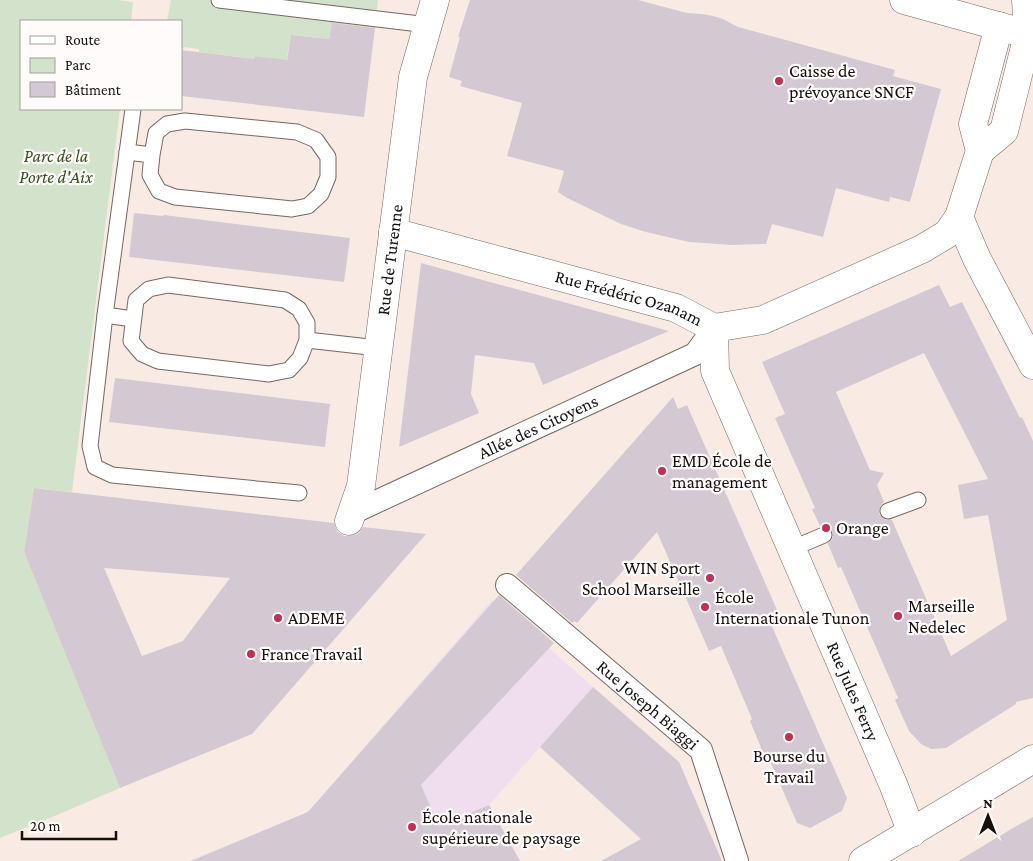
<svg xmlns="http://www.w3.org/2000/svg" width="1033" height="861" viewBox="0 0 1033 861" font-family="'Crimson Pro',serif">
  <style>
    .education { fill: #f0deee }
    .green { fill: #d3e2ca }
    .building { fill: #d4c9d3; fill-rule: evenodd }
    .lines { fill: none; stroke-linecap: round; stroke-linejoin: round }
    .service-casing { stroke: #746862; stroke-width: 17 }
    .pedestrian-casing { stroke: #746862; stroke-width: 24 }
    .minor-casing { stroke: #746862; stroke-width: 29 }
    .secondary-casing { stroke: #746862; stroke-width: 29 }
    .service { stroke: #fff; stroke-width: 15 }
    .pedestrian { stroke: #fff; stroke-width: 22 }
    .minor { stroke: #fff; stroke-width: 28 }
    .secondary { stroke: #fff; stroke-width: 28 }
    .poi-dot { fill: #c13155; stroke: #fefbfa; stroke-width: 2 }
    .labels { text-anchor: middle; stroke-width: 4.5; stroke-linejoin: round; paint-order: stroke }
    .poi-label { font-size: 18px; fill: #15100e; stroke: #fefbfa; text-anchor: start }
    .park-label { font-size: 18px; font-style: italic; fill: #345220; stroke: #fefbfa }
    .street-label { font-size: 18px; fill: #15100e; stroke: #fefbfa }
  </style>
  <rect width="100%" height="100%" fill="#f9ebe4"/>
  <!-- education -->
  <path class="education" d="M492,600l57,48 44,39 -104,118 31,56h-331l119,-49z"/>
  <!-- green -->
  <g class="green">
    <path d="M0,0h117l16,2 -2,19h-110v88h99l-48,383 -38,-4 -10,64 96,236 -63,27 -57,23z"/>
    <path d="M171,0h207l-3,28 -43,-5 -3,16 -38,-4 -5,27 -16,-4 -15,-2 -1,3 -55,-7v-3l-15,-2 -1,3h-2v-29h-14z"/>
  </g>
  <!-- building -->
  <g class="building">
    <path d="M470,0h168l49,13 15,1 11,2 10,3 15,8 157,43 -2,6 48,13 -31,113 -20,-5 -1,5 -53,-14 -13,49 -51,-13 -6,20 -35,1 -42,-3 -43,-10 -25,-8 -54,-26 -9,-6 6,-21 -57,-15 15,-53 -62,-17 2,-5 -13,-4 11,-40h-2z"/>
    <path d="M332,23l43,5 -11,89 -183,-21v-46l73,9 1,-3 32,4 4,-25 38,4z"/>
    <path d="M134,213l29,3 1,-1 186,23 -6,44 -215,-25z"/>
    <path d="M421,263l248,68 -126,54 -9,-22 -59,-8 -4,39 8,19 -80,34z"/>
    <path d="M939,285l11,22 12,-5 58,116 2,-1 11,24v257l-17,4v2l-70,44 -15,1 -10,-5 -12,-13 -14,-31 3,-2 -57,-131 -3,1 -10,-24 3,-3 2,-4 -1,-6 -3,-4 -3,-1h-6l-8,-17 3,-1 -40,-90 10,-4 -23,-52zM924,353l64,126 -30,6 6,34 24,-4 19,105 -56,36 -59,-136h-6l-4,-2 -3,-4v-4l2,-5 3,-3 -7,-17 7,-12 -14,-3 -34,-78z"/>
    <path d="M115,378l215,26 -5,43 -216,-25z"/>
    <path d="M673,397l5,12 9,-4 94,214 -10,5 76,174 -5,13 -32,17 -13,-5 -30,-69 -3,1 -14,-34 2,-2 -31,-73 -12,5 -52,-119 -80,91 -2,-2 -3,2 -56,-48z"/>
    <path d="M34,488l300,35 3,8 7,5h8l7,-3 4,-6 63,7 -174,200 -132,54 -96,-236zM104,568l126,10 -47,63 -41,15z"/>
    <path d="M499,595l55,48 -133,142 18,41 50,-21 31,56h-329l117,-49z"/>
    <path d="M593,687l86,75 43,99h-121l40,-22 -101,-92z"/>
    <path d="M1033,817v44h-75l55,-33z"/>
  </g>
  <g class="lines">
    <!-- service casing -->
    <g class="service-casing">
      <g id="service">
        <path d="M219,0l209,25"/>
        <path d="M133,109l-28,206 -15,131 5,21 17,8 187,18"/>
        <path d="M127,152l25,3 -2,20 9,16 16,6 117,12 16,-3 13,-12 7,-17v-20l-12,-17 -19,-8 -112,-11 -18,3 -11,9 -4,22"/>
        <path d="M105,315l28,4"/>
        <path d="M307,340l-7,18 -11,12 -20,4 -111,-13 -16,-7 -11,-13 5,-41 13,-11 19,-4 117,15 14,9 8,14v17l71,8"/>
        <path d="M888,511l30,-11"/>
        <path d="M791,549l33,-14"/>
      </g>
    </g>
    <!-- pedestrian casing -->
    <g class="pedestrian-casing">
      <g id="pedestrian">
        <path id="s1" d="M352,513l343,-159 19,-26"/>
        <path id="s2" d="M507,585l194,165 36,111"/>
      </g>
    </g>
    <!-- minor casing -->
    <g class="minor-casing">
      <g id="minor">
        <path id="s3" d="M393,232l283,76 38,20 49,-8 159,-71 25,-15 12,-17"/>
        <path id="s4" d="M714,328l1,43 178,413 19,49"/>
        <path id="s5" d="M349,521l12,-35 52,-409 22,-77"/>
      </g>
    </g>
    <!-- secondary casing -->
    <g class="secondary-casing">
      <g id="secondary">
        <path d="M904,0l112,31"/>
        <path d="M999,26l-26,98 7,27 -21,66 18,42 56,106"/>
        <path d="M980,151l24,-20 24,-96 -2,-35"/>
        <path d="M863,861l170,-102"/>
      </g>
    </g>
    <!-- service -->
    <use href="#service" class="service"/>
    <!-- pedestrian -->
    <use href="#pedestrian" class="pedestrian"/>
    <!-- minor -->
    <use href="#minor" class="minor"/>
    <!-- secondary -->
    <use href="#secondary" class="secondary"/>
  </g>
  <!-- markers -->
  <g class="poi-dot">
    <circle cx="779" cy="81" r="5"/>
    <circle cx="662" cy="471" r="5"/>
    <circle cx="826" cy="528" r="5"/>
    <circle cx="710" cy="578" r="5"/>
    <circle cx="705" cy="607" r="5"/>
    <circle cx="898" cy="616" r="5"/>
    <circle cx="278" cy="618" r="5"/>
    <circle cx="251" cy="654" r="5"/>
    <circle cx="789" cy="737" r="5"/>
    <circle cx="412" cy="827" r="5"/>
  </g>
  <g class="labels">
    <!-- poi labels -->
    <g class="poi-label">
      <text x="789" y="77">Caisse de<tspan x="789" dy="21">prévoyance SNCF</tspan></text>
      <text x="672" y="467">EMD École de<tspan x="672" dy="21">management</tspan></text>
      <text x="836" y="534">Orange</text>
      <text x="700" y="574" text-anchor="end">WIN Sport<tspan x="700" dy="21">School Marseille</tspan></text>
      <text x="715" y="603">École<tspan x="715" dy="21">Internationale Tunon</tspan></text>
      <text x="908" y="612">Marseille<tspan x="908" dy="21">Nedelec</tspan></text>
      <text x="288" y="624">ADEME</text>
      <text x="261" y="660">France Travail</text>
      <text x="789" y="762" text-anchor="middle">Bourse du<tspan x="789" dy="21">Travail</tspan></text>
      <text x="422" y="823">École nationale<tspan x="422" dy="21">supérieure de paysage</tspan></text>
    </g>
    <!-- park labels -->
    <g class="park-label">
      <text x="56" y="162">Parc de la<tspan x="56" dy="21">Porte d'Aix</tspan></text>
    </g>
    <!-- street labels -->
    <g class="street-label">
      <text dy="6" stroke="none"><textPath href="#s5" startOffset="265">Rue de Turenne</textPath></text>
      <text dy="6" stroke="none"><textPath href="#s3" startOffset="245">Rue Frédéric Ozanam</textPath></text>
      <text dy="6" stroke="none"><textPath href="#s1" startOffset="205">Allée des Citoyens</textPath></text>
      <text dy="6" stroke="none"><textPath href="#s4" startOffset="392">Rue Jules Ferry</textPath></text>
      <text dy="6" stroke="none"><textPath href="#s2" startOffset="185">Rue Joseph Biaggi</textPath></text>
    </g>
  </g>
  <!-- legend -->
  <rect x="20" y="20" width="162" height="90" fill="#fefbfa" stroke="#a19d9c"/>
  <rect x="30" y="36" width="25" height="8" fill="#ffffff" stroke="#a19d9c"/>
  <text x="65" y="45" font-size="15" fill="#15100e">Route</text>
  <rect x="30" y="58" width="25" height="15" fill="#d3e2ca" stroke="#a19d9c"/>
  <text x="65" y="70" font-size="15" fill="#15100e">Parc</text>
  <rect x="30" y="82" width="25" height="15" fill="#d4c9d3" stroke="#a19d9c"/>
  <text x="65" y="95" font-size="15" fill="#15100e">Bâtiment</text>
  <!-- north arrow -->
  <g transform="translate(988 816)" stroke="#fefbfa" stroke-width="4" paint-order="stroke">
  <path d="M0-4L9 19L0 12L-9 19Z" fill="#15100e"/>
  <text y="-8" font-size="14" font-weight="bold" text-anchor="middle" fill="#15100e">N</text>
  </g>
  <!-- scale -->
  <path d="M22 831v8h94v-8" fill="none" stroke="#15100e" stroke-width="2.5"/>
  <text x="30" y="831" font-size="15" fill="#15100e" stroke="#fefbfa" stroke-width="4" paint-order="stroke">20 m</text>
</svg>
